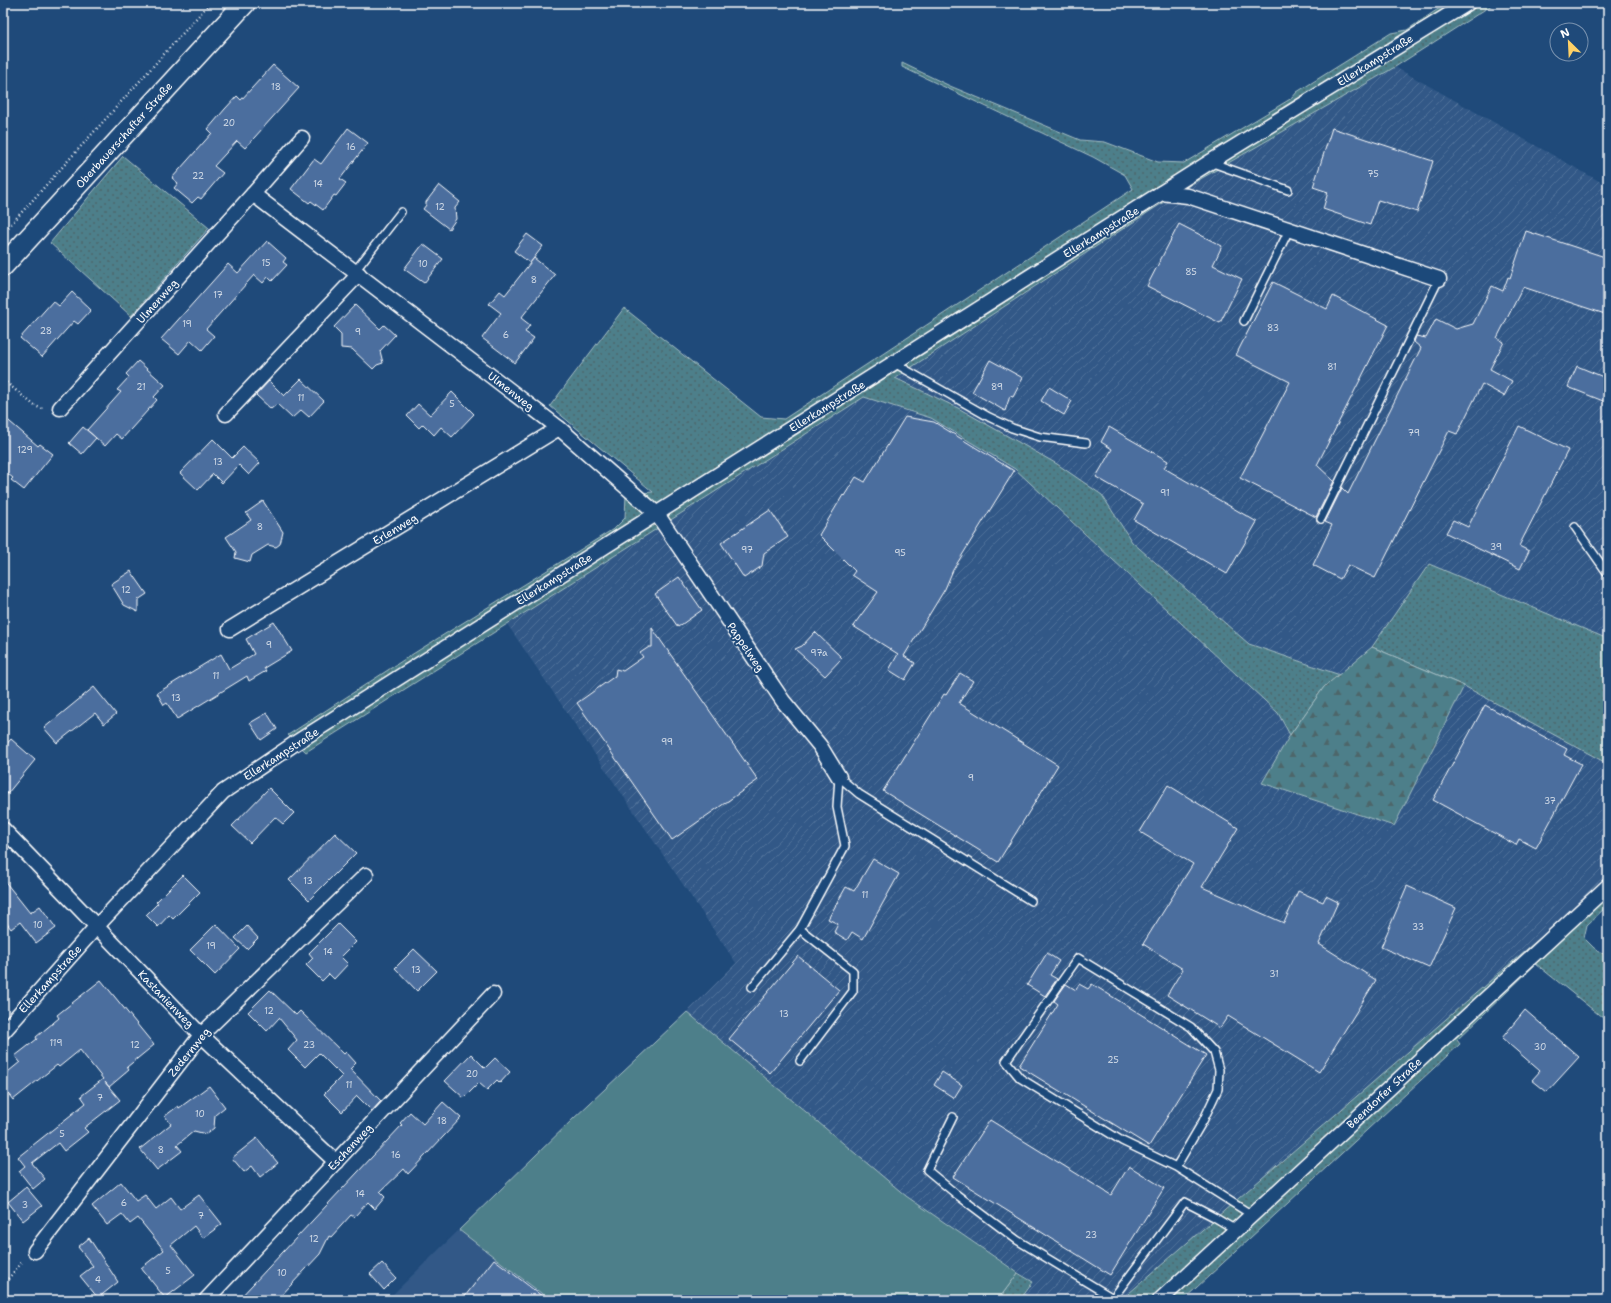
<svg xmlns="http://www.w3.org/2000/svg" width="1611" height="1303" viewBox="0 0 1611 1303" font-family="'Shantell Sans',sans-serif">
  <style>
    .built { fill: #305887 }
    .industrial { fill: url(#industrial-furrows) }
    .grass { fill: url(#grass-dots); stroke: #a6bfc4 }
    .forest { fill: url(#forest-firs); stroke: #a6bfc4 }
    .pitch { fill: #4e7f8a; stroke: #a6bfc4 }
    .building { fill: #4c6e9e; stroke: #fff }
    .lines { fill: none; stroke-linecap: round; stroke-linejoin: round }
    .service-casing { stroke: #fff; stroke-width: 10 }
    .minor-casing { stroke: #fff; stroke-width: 17 }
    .secondary-casing { stroke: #fff; stroke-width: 23 }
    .path { stroke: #fff; stroke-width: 2.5; stroke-dasharray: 1 3; stroke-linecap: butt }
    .service { stroke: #1f4a7a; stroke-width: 7 }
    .minor { stroke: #1f4a7a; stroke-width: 14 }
    .secondary { stroke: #1f4a7a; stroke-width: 20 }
    .labels { text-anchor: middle; stroke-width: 4; stroke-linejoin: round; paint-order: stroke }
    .number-label { font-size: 9px; fill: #d2dbe7 }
    .street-label { font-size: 11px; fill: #fff; stroke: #1f4a7a }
  </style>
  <defs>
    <pattern id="industrial-furrows" width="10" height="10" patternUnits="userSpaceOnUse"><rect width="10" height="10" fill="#305887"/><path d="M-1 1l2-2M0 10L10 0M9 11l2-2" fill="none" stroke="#4f7199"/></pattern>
    <pattern id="grass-dots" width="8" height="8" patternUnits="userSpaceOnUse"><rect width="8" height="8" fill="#4e7f8a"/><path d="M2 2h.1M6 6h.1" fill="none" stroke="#4d666b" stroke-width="1.8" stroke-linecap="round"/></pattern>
    <pattern id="forest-firs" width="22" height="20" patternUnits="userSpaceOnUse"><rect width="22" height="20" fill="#4e7f8a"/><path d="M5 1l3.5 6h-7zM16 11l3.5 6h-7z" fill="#4d666b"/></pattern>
  </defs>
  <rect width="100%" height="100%" fill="#1f4a7a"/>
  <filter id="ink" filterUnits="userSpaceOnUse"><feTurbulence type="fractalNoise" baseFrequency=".025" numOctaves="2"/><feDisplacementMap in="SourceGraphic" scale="8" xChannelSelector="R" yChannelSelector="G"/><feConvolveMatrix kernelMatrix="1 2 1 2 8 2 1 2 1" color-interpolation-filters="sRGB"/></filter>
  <g filter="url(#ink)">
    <!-- built -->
    <path class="built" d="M459,1230l91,70h-163z"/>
    <!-- industrial -->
    <g class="industrial">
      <path d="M1395,67l213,119v453l-179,-75 -57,83 -32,28 -91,-31 -117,-102 -30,-47 -207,-117 295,-193z"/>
      <path d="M864,397l67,21 84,51 263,244 12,22 -28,48 132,43 70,-140 144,78v112l-52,48 -435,376h-101l13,-18 -127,-86 -219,-184 49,-49 -229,-339z"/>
    </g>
    <!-- grass -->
    <g class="grass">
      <path d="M1447,3h48l-100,64 -205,118 -295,193 63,30 99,56 45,31 30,47 117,102 91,31 -16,12 -34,48 -12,-22 -263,-244 -84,-51 -67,-21 -558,355 -18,-17 120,-78 207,-129 10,-10 1,-24 27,-2 -103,-86 74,-98 137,109 23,2 349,-230 -8,-14 -32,-18 -191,-90v-4l48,23 130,54 25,2 53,20 26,1 108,-65 5,-6 94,-59 16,-3z"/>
      <path d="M123,156l86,72 -78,88 -81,-73z"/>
      <path d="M1429,564l179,75v125l-144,-78 -92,-39z"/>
      <path d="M1608,876v29l-21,20 -3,13 10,10 14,9v65l-72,-58 -79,76 3,4 -277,256h-62l435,-376z"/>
      <path d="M1018,1273l15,9 -13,18h-22z"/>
    </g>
    <!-- forest -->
    <path class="forest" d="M1372,647l92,39 -70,140 -132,-43 28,-48 34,-48z"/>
    <!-- pitch -->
    <path class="pitch" d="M687,1012l219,184 112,77 -20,27h-448l-91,-70 114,-111z"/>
    <!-- building -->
    <g class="building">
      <path d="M273,65l26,23 -54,60 -8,-7 -23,25 9,7 -22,26 -3,-2 -6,6 -18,-15 4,-5 -6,-5 40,-45 -4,-4 17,-20 12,-13 4,4z"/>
      <path d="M348,128l20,15 -28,36 6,4 -10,13 -2,-1 -11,15 -12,-9 -2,2 -18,-14 23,-30 7,5z"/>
      <path d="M1332,128l101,33 -16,51 -39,-12 -8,25 -47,-16 5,-17 -15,-5z"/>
      <path d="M439,185l21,17 -5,6 1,11 -7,10 -26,-20 3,-4v-3z"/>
      <path d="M1179,224l43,22 -9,19 29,14 -22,44 -73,-37z"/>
      <path d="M1526,231l82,27v57l-85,-28 -26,51 7,4 -14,27 22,12 -8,15 -22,-12 -25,50 -8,-3 -74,147 -27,-13 -8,14 -27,-14 19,-40 -7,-3 17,-34 6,6 73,-146 -7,-6 2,-6 10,2 10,-19 20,10 17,-5 19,-38 11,5 5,-14 2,1z"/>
      <path d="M527,234l16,12 -13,17 -16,-12z"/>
      <path d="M267,241l19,17 -3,4 4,3 -15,16 -4,-4 -5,6 -9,-8 -48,54 8,7 -12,14 -11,-10 -12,14 -18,-15 67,-75 10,9z"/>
      <path d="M423,244l20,15 -19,24 -20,-14z"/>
      <path d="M534,258l21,17 -34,43 9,7 -5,7 9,6 -19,25 -33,-25 19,-25 -12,-9 11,-13 5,4z"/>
      <path d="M1273,282l54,27 6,-13 55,29 -71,140 17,16 -18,36 -76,-39 50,-96 -54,-27z"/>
      <path d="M72,292l19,18 -13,14 -4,-3 -32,36 -22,-19 33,-37 6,5z"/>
      <path d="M355,305l25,24 4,-4 11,10 -15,16 3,12 -6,2 -4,4 -21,-20 -11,-1v-14l-7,-7z"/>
      <path d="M990,360l33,18 -10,19 -3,-1 -5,15 -33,-19z"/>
      <path d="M138,361l27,24 -11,12 3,3 -35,39 -6,-5 -11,12 -18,-16 34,-38 -4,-2 12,-13 -3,-3z"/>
      <path d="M1577,366l31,13v24l-40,-16z"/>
      <path d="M301,379l23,22 -15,16 -8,-7 -9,8 -15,-14 -6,5 -15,-14 13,-14 15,15z"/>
      <path d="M1049,387l23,14 -8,14 -23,-14z"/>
      <path d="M452,392l22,22 -22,23 -11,-10 -7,8 -11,-11 -4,4 -12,-12 11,-12 12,11z"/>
      <path d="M3,416l35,30 2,-2 13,10 -29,36 -13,-10 2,-2 -10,-8z"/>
      <path d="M905,417l29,5 80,49 -61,99 -8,19 -41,67 11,7 -10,17 -16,-10 9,-16 -45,-28 25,-34 -26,-17 3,-4 -36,-36 24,-40 1,1 12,-19 9,5z"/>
      <path d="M1519,426l49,24 -49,96 10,5 -9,18 -74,-36 7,-13 15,7z"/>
      <path d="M83,427l13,11 -14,16 -13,-11z"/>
      <path d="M1109,427l59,34 -4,7 93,54 -30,52 -93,-54 9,-16 -47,-27 16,-28 -11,-7z"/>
      <path d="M213,439l19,19 11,-11 17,16 -11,12 -10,-10 -17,18 -9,-9 -15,16 -18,-17z"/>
      <path d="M263,501l20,31 -3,12 -4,3 -8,-2 -16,10 -2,7 -15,-4 1,-6 -10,-15 25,-17 -5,-7z"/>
      <path d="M770,510l18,27 -24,16 -2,13 -18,12 -23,-35z"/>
      <path d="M131,571l16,23 -9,6v12l-14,-7 -13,-21z"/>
      <path d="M679,577l23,33 -24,17 -23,-33z"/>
      <path d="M274,622l18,29 -28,17 2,3 -17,10 -2,-5 -70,43 -10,-16 -3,2 -7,-12 64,-39 8,15 25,-15 -8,-15z"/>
      <path d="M652,628l106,152 -86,60 -95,-137 38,-27 1,-7 7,2 20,-14 -3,-4 9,-6h3z"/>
      <path d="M815,632l27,26 -17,18 -30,-27 7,-3z"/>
      <path d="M960,673l13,8 -14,22 99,62 -60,97 -115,-71 61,-97 2,1z"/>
      <path d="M94,687l22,27 -12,10 -9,-11 -38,30 -13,-15z"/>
      <path d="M1485,705l82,44 -3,6 17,9 -45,84 -17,-9 -3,6 -83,-45z"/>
      <path d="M267,713l10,16 -16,11 -11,-17z"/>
      <path d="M11,739l24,21 -32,39v-51z"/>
      <path d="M1168,785l70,43 -36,59 82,36 14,-32 25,11 3,-6 12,6 -19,42 57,36 -57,92 -91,-56 -8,12 -53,-33 16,-26 -40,-25 50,-80 -53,-32z"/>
      <path d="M269,788l25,25 -11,11 -8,-7 -25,26 -18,-17z"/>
      <path d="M335,833l21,20 -47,47 -20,-20z"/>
      <path d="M873,859l26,15 -36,65 -11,-7 -5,8 -13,-8 4,-8 -10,-5 18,-32 8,4z"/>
      <path d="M183,875l17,17 -27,27 -4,-4 -11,12 -12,-12 12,-12 -2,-1z"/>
      <path d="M3,879l27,34 10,-7 16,22 -20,15 -16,-21 -9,7 -8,-11z"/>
      <path d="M1407,886l49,22 -27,60 -48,-21z"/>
      <path d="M216,924l24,25 -25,26 -25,-25z"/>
      <path d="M338,924l18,18 -15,15 7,7 -14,15 -5,-5 -7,7 -16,-16 7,-7 -4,-5z"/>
      <path d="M247,926l11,12 -11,11 -12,-11z"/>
      <path d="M414,949l23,22 -20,20 -22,-23z"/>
      <path d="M1047,953l12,8 -9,14 7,4 -12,17 -18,-11z"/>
      <path d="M798,956l41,34 -69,83 -41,-34z"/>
      <path d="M101,980l53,65 -27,22 2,3 -20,17 -4,-5 15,18 -36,28 4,4 -24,19 -6,-8 -26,20 13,16 -12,10 -14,-18 6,-5 -7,-9 68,-54 -5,-7 22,-17 -23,-29 -21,17 -2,-2 -44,35 -10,-13v-11l17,-14 -5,-6 22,-17 -1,-2 23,-19 -2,-3z"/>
      <path d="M1066,984l10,6 3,-6 9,5 4,-5 114,71 -57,91 -130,-80 39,-62 -4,-3z"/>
      <path d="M270,990l26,25 4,-4 44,43 2,-2 10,11 -6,6 31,32 -9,10 -15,-15 -15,16 -18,-18 18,-18 -23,-23 -14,14 -17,-17 9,-10 -18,-22 -12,13 -19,-19z"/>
      <path d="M1525,1010l54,47 -32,35 -15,-12 8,-9 -38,-33z"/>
      <path d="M471,1054l14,14 10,-10 15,14 -10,11 -3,-3 -10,10 -8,-7 -15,15 -19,-17z"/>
      <path d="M942,1072l20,13 -8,13 -20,-13z"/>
      <path d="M209,1086l16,21 -10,8 -1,13 -8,6 -12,-3 -17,14 5,6 -25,19 -17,-21 31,-25 -6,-8 13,-10 1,2z"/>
      <path d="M443,1102l18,16 -53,56 -4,-5 -24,23 5,5 -10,12 -7,-7 -14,15 -3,-2 -20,22 -2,-1 -9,18 -43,46h-39l164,-175 -2,-2 10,-11 13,12z"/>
      <path d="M990,1120l121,75 18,-29 35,22 -54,87 -157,-98z"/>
      <path d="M257,1138l21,25 -18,14 -8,-11 -8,6 -12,-14z"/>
      <path d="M121,1182l15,19 9,-6 11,14 15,-12 9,12 19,-14 23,29 -19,14 -9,-12 -23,19 24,30 -30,23 -24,-30 23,-18 -26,-32 -8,6 -8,-10 -15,11 -15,-19z"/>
      <path d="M26,1187l16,19 -19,15 -15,-19z"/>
      <path d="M89,1238l29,44 -20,16 -18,-22 13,-10 -15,-19z"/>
      <path d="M494,1259l53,41h-85z"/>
      <path d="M382,1263l14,15 -12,12 -14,-16z"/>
    </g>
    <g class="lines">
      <!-- service casing -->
      <g class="service-casing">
        <g id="service">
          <path d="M1210,162l78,28"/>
          <path d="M355,271l46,-59"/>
          <path d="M1244,321l45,-91"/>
          <path d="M894,363l95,54 23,11 28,9 46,6"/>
          <path d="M1321,519l118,-240"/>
          <path d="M1575,527l33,47"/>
          <path d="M839,777l20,17 172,107"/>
          <path d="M800,929l53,42v20l-53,70"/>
          <path d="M752,987l48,-58 45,-83 -8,-39 2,-30"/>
          <path d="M953,1117l-26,53 29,24 61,46 99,60"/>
          <path d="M1176,1167l-54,-26 -102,-63 -14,-17 72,-103 113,69 23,25 5,18 -1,19 -15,32 -27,46 76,48"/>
          <path d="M1113,1298l72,-96 29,15 22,13"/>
        </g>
      </g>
      <!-- minor casing -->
      <g class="minor-casing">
        <g id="minor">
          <path d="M302,138l-49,56 306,234 98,86 126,187 37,45 19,31"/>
          <path d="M1161,193l27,3 251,83"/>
          <path d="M60,408l193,-214"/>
          <path d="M226,414l133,-140"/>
          <path d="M230,629l329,-201"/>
          <path d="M3,829l198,206 135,127"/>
          <path d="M3,1032l94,-106 126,-134 71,-48 916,-582 258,-159"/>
          <path d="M35,1251l166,-216 165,-160"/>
          <path d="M206,1300l287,-306"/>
          <path d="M1160,1300l448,-414"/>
        </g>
      </g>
      <!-- secondary casing -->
      <g class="secondary-casing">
        <path id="secondary" d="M3,266l242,-263"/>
      </g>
      <!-- path -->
      <g class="path">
        <path d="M3,233l207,-230"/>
        <path d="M3,380l32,26 10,4"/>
        <path d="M3,1285l20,-24"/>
      </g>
      <!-- service -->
      <use href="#service" class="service"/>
      <!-- minor -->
      <use href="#minor" class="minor"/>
      <!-- secondary -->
      <use href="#secondary" class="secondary"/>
    </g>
  </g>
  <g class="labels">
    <!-- number labels -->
    <g class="number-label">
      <text x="276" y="90">18</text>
      <text x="229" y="126">20</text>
      <text x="351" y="150">16</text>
      <text x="1373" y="177">75</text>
      <text x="198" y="179">22</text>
      <text x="318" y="187">14</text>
      <text x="440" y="210">12</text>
      <text x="266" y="266">15</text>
      <text x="423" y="267">10</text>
      <text x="1191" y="275">85</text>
      <text x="534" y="283">8</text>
      <text x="218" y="298">17</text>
      <text x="187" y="327">19</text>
      <text x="1273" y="331">83</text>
      <text x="46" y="334">28</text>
      <text x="358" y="335">9</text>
      <text x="506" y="338">6</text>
      <text x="1332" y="370">81</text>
      <text x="141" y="390">21</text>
      <text x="997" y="390">89</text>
      <text x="301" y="401">11</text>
      <text x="452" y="407">5</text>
      <text x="1414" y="436">79</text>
      <text x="25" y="453">129</text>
      <text x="218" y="465">13</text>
      <text x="1165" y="496">91</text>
      <text x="260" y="530">8</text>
      <text x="1496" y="550">39</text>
      <text x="747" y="553">97</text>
      <text x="900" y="556">95</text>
      <text x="126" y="593">12</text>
      <text x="269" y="648">9</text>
      <text x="819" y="656">97a</text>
      <text x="216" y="679">11</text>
      <text x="176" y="701">13</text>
      <text x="667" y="745">99</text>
      <text x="971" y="781">9</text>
      <text x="1550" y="804">37</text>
      <text x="308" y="884">13</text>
      <text x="865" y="898">11</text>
      <text x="38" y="928">10</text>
      <text x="1418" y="930">33</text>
      <text x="211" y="949">19</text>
      <text x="328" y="955">14</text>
      <text x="416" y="973">13</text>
      <text x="1274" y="977">31</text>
      <text x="269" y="1014">12</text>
      <text x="784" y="1017">13</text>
      <text x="56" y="1046">119</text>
      <text x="135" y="1048">12</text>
      <text x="309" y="1048">23</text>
      <text x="1540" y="1050">30</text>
      <text x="1113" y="1063">25</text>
      <text x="472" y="1077">20</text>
      <text x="349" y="1088">11</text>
      <text x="100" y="1101">7</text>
      <text x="200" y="1117">10</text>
      <text x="442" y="1124">18</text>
      <text x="62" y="1137">5</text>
      <text x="161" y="1153">8</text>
      <text x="396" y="1158">16</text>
      <text x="360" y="1197">14</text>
      <text x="124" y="1206">6</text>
      <text x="25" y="1208">3</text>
      <text x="201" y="1219">7</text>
      <text x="1091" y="1238">23</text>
      <text x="314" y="1242">12</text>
      <text x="168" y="1274">5</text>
      <text x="282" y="1276">10</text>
      <text x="98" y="1283">4</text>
    </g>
    <!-- street labels -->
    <g class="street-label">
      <text transform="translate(1375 60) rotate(-32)" y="4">Ellerkampstraße</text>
      <text transform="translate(124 135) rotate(-48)" y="4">Oberbauerschafter Straße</text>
      <text transform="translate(1101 232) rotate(-32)" y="4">Ellerkampstraße</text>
      <text transform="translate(157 301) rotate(-48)" y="4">Ulmenweg</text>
      <text transform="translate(511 391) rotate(38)" y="4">Ulmenweg</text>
      <text transform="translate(827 406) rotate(-32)" y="4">Ellerkampstraße</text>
      <text transform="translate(395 529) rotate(-31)" y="4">Erlenweg</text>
      <text transform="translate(554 579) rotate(-32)" y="4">Ellerkampstraße</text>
      <text transform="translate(746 647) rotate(56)" y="4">Pappelweg</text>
      <text transform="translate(281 754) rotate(-33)" y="4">Ellerkampstraße</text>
      <text transform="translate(50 979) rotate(-48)" y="4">Ellerkampstraße</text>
      <text transform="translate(166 999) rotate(46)" y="4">Kastanienweg</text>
      <text transform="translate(189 1052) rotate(-51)" y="4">Zedernweg</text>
      <text transform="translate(1384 1093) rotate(-43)" y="4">Beendorfer Straße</text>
      <text transform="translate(350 1147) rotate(-47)" y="4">Eschenweg</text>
    </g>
  </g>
  <!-- margin -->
  <rect width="1611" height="1303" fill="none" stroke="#1f4a7a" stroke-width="16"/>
  <rect x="8" y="8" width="1595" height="1287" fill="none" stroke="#fff" stroke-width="1.5" filter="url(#ink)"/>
  <!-- north arrow -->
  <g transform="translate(1569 42) rotate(336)"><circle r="19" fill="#1f4a7a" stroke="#7992af"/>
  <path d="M0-3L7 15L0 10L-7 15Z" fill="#ffd166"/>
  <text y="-6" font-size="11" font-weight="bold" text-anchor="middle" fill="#ffffff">N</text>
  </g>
</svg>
